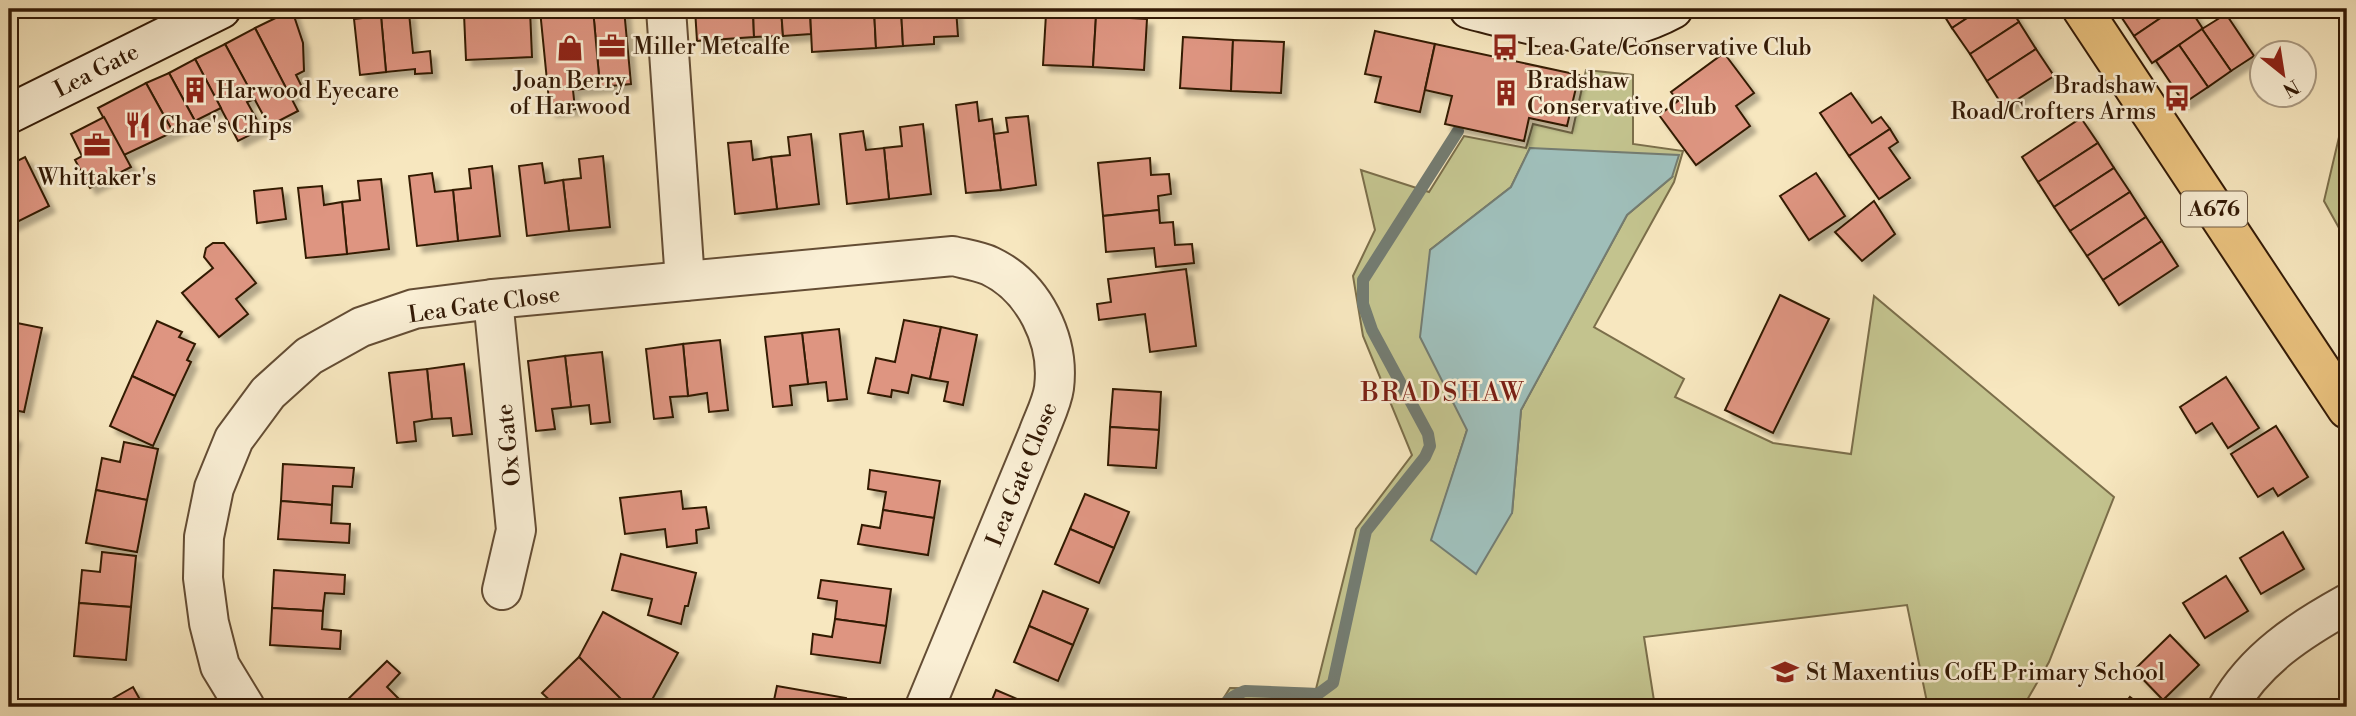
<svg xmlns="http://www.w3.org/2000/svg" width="2356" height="716" viewBox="0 0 2356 716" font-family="'Libre Bodoni',serif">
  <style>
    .green { fill: #c3c38e; stroke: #7b6e4a; stroke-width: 2; fill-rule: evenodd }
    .water { fill: #9fbeb9; stroke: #747c71; stroke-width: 2 }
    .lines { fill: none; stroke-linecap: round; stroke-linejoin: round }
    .stream { stroke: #747c71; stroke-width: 12 }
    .building { fill: #de9581; stroke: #331a06; stroke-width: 2; filter: url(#shadow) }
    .minor-casing { stroke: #644d34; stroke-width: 42 }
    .secondary-casing { stroke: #331a06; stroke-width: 42 }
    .primary-casing { stroke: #331a06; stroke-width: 42 }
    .minor { stroke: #faefd5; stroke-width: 38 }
    .secondary { stroke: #faefd5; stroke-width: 38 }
    .primary { stroke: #ecc480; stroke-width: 38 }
    .labels { text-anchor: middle; stroke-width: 5; stroke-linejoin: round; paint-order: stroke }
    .shield { fill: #faefd5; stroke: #6f5a44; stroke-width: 2 }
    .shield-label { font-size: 21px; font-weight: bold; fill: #331a06 }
    .poi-label { font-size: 23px; fill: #331a06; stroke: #faefd5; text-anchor: start }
    .street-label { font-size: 23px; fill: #331a06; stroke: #faefd5 }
    .quarter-label { font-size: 26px; letter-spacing: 2px; fill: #7a1f14; stroke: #faefd5 }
  </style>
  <defs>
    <filter id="shadow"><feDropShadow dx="6" dy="6" stdDeviation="2" flood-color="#0004"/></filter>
  </defs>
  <rect width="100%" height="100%" fill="#f7e7bf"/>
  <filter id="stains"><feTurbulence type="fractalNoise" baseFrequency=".00286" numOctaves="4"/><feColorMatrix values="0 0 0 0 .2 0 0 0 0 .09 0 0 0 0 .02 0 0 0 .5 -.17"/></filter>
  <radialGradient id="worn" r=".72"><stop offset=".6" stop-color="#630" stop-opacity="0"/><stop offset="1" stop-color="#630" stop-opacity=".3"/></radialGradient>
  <!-- green -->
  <g class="green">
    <path d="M1586,70l47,5v69l50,7 -9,31 -80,145 90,52 -9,18 98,46 78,11 23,-158 240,201 -65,165 -26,45h-95l-21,-102 -263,32 11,70h-437l12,-19 86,1 40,-160 56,-74 -49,-119 -10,-60 22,-46 -14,-60 68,22 35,-56 62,12 7,-24 39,9zM1530,148l142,29 -45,38 -106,195 -9,103 -80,27 35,-110 -37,-180 81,-63z"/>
    <path d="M2347,103v135l-3,-1 -20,-36z"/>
  </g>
  <!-- water -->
  <path class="water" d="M1530,148l149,7 -7,22 -45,38 -106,195 -9,103 -36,61 -45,-34 36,-110 -47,-93 10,-87 81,-63z"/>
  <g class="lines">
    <!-- stream -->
    <path class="stream" d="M1223,707c5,-9 13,-12 22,-16l73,3 15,-11 33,-152 59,-74 5,-11 -2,-12 -56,-104 -9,-26v-24l95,-149"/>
  </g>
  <!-- building -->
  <g class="building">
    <path d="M593,9h31l7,75 -31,3z"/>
    <path d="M593,9l7,78 -27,3 2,19 -25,2 -10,-101z"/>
    <path d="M695,9h58l1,28 -57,4z"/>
    <path d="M753,9h28l2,27 -29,1z"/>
    <path d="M781,9h29l1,25 -28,2z"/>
    <path d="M810,9h64l2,39 -64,4z"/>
    <path d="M874,9h27l2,37 -27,2z"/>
    <path d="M901,9h55l2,27 -24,1v7l-31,2z"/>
    <path d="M1940,9h41l-29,19z"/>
    <path d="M1981,9h30l8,13 -49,32 -18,-26z"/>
    <path d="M2116,9h58l-40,27z"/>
    <path d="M2174,9h16l13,20 -51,34 -18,-27z"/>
    <path d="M292,10l11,33 1,28 -8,4 7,14 -13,7 -35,-68z"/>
    <path d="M530,10l2,47 -66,3 -2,-46z"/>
    <path d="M409,13l4,40 17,-2 2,22 -17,1v-5l-29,3 -5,-56z"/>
    <path d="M1046,14l50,2 -3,51 -50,-2z"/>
    <path d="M2226,14l28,42 -23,15 -29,-42z"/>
    <path d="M381,16l5,56 -26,3 -6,-56z"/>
    <path d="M1096,16l51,3 -3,51 -51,-3z"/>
    <path d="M2019,22l17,27 -49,32 -17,-27z"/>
    <path d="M255,28l43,83 -29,15 -44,-82z"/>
    <path d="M2202,29l29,42 -23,16 -29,-42z"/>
    <path d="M1375,31l60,13 -15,68 -45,-10 6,-25 -16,-3z"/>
    <path d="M1183,37l50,3 -2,51 -51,-3z"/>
    <path d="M1233,40l51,2 -3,51 -50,-2z"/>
    <path d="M225,44l30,55 -8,3 15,27 -24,12 -43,-82z"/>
    <path d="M1435,44l144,31 -12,51 -38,-8 -5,23 -79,-17 7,-28 -27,-6z"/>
    <path d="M2179,45l29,42 -24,16 -28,-42z"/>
    <path d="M2036,49l18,27 -50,32 -17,-27z"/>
    <path d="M1724,53l30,40 -18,13 14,20 -54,39 -37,-50 19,-14 -7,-9z"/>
    <path d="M195,59l26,49 -26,13 -26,-48z"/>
    <path d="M169,73l26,48 -22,11 -27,-49z"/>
    <path d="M146,83l27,49 -49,23 -26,-47z"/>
    <path d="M1851,93l21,30 9,-6 9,12 -41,27 -29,-43z"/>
    <path d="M977,102l2,19 13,-2 9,71 -35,3 -10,-88z"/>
    <path d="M1028,116l8,69 -35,5 -7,-56 14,-2 -2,-14z"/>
    <path d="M104,117l27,50 -41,21 -15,-28 7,-4 -11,-22z"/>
    <path d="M2081,118l17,25 -60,39 -16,-25z"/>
    <path d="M923,124l8,70 -42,5 -5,-51 18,-2 -2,-19z"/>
    <path d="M1890,129l8,13 -9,6 21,30 -31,21 -30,-43z"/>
    <path d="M863,131l3,19 18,-2 5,51 -42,5 -7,-70z"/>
    <path d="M811,134l8,70 -42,5 -6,-52 19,-2 -2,-18z"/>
    <path d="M751,141l2,19 18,-3 6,52 -42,5 -7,-71z"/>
    <path d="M2098,143l16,25 -60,39 -16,-25z"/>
    <path d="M603,156l7,71 -41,4 -6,-51 18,-2 -2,-19z"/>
    <path d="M25,157l24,49 -40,20v-61z"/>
    <path d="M1150,158l1,17 18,-1 2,20 -13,2 1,14 -56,6 -5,-53z"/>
    <path d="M542,163l3,20 18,-3 6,51 -42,5 -8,-70z"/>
    <path d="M492,166l8,70 -42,5 -5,-51 18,-2 -2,-19z"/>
    <path d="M2114,168l16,24 -60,39 -16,-24z"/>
    <path d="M432,173l3,19 18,-2 5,51 -41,5 -8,-70z"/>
    <path d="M1816,173l29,43 -36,24 -29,-44z"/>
    <path d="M381,179l8,70 -42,5 -5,-52 18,-2 -2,-19z"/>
    <path d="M322,186l2,19 18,-3 5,52 -41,4 -8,-70z"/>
    <path d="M282,188l4,31 -29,4 -3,-32z"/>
    <path d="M2130,192l16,25 -59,39 -17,-25z"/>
    <path d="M1874,201l21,33 -33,27 -27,-29z"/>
    <path d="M1159,210l1,13 13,-1 2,23 17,-1 2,19 -38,4 -2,-19 -48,4 -3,-36z"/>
    <path d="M2146,217l16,24 -59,39 -16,-24z"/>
    <path d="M2162,241l16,25 -59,39 -16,-25z"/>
    <path d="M213,243h11l32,40 -20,16 12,15 -29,23 -37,-44 31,-25 -9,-11 2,-9z"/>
    <path d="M1186,269l10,77 -46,6 -5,-38 -46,6 -2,-16 14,-2 -3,-23z"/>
    <path d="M1780,295l49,24 -56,114 -48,-23z"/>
    <path d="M904,320l37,7 -11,52 -18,-4 -4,18 -16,-3 -1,7 -23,-4 8,-35 19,4z"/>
    <path d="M157,321l25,11 -3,5 16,7 -8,16 4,2 -16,34 -43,-20z"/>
    <path d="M12,322l30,6 -18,84 -15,-3v-71z"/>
    <path d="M941,327l36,8 -14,70 -19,-4 4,-19 -18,-3z"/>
    <path d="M839,329l8,70 -19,2 -2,-19 -18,2 -6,-51z"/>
    <path d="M802,333l6,51 -18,2 2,19 -19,2 -8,-70z"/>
    <path d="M720,340l8,70 -19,2 -2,-19 -19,3 -5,-52z"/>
    <path d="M683,344l5,52 -18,1 3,20 -19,2 -8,-70z"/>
    <path d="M602,352l8,70 -19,2 -2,-19 -18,2 -6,-51z"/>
    <path d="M565,356l6,51 -19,2 3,20 -19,2 -8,-70z"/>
    <path d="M464,364l8,70 -19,2 -2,-18 -19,1 -5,-50z"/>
    <path d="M427,369l5,50 -18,3 2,19 -19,2 -8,-70z"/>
    <path d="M132,376l43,20 -22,50 -43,-20z"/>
    <path d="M2226,377l33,51 -31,20 -16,-25 -16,10 -16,-26z"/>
    <path d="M1113,389l48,3 -2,38 -49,-3z"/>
    <path d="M2276,426l32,51 -30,19 -5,-8 -15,9 -27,-43z"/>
    <path d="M1110,427l49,3 -3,38 -48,-3z"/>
    <path d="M9,436l6,1 -6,29z"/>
    <path d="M124,442l34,7 -11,51 -51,-10 6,-32 18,4z"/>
    <path d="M283,464l71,4 -2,19 -19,-1 -1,19 -51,-4z"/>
    <path d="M870,470l70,11 -6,37 -51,-8 3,-18 -18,-3z"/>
    <path d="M96,490l51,10 -10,52 -51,-9z"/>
    <path d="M681,491l2,18 23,-2 3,21 -13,2 1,13 -30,4 -2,-18 -40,5 -5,-36z"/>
    <path d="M1085,494l44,18 -15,36 -44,-19z"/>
    <path d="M281,501l51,4 -1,18 19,1 -1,19 -71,-4z"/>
    <path d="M883,510l51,8 -6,37 -70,-11 4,-19 18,3z"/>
    <path d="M1070,529l44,19 -15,35 -44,-19z"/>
    <path d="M2283,532l21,37 -43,25 -21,-36z"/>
    <path d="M102,552l34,4 -5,51 -52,-4 3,-33 18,2z"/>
    <path d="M621,554l75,19 -8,33h-3l-4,18 -33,-9 4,-16 -40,-9z"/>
    <path d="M274,570l71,5 -1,19 -19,-1 -2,18 -51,-3z"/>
    <path d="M2226,576l22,35 -43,27 -22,-35z"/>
    <path d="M821,580l70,9 -5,37 -51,-7 2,-18 -19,-3z"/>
    <path d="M1043,591l45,18 -15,36 -44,-19z"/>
    <path d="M79,603l52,4 -5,53 -52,-4z"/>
    <path d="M272,608l51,3 -1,18 19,2 -1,18 -70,-4z"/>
    <path d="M603,612l75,41 -30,54h-20l-49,-50z"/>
    <path d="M835,619l51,7 -6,37 -69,-9 2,-20 19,3z"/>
    <path d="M1029,626l44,19 -15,36 -44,-19z"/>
    <path d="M2170,635l29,30 -36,35 -29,-30z"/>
    <path d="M579,657l41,41 -10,9h-53l-15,-14z"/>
    <path d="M387,661l13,12 -13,14 13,13 -7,7h-53z"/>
    <path d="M777,686l69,12 -1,9h-55l-17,-2z"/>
    <path d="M133,687l11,20h-46z"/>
    <path d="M996,690l40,17h-47z"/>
    <path d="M2130,697l13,10h-21z"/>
  </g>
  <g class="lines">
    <!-- minor casing -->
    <g class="minor-casing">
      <g id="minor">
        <path d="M666,9l19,272"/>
        <path d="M493,299l23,231 -14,60"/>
        <path d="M245,707l-25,-41 -11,-43 -6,-45 1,-41 10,-49 20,-49 34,-46 41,-37 52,-29 53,-18 79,-10 460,-43c12,3 26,5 37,10 44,21 70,74 64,122 -2,15 -11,32 -16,46l-113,273"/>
        <path d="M2228,707c27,-48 72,-77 119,-103"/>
      </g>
    </g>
    <!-- secondary casing -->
    <g class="secondary-casing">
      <g id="secondary">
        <path d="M1469,9c73,19 132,39 204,0"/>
        <path d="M9,114l212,-105"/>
      </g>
    </g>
    <!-- primary casing -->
    <g class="primary-casing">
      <path id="primary" d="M2082,9l265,400"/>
    </g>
    <!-- minor -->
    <use href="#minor" class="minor"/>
    <!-- secondary -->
    <use href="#secondary" class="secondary"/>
    <!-- primary -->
    <use href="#primary" class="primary"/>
  </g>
  <!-- icons -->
  <defs>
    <g id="office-bare" transform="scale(2.1)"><path d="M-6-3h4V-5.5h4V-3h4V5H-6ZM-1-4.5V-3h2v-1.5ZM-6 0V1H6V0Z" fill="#8f2418" stroke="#faefd5" stroke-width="2.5" paint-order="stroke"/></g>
    <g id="bus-bare" transform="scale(2.1)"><path d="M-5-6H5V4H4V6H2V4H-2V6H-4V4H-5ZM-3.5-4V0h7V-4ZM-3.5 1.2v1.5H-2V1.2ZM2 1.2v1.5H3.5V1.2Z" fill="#8f2418" stroke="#faefd5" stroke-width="2.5" paint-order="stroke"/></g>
    <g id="shop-bare" transform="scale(2.1)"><path d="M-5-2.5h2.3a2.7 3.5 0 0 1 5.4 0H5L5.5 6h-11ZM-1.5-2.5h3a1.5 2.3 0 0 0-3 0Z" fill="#8f2418" stroke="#faefd5" stroke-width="2.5" paint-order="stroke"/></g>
    <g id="building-bare" transform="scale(2.1)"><path d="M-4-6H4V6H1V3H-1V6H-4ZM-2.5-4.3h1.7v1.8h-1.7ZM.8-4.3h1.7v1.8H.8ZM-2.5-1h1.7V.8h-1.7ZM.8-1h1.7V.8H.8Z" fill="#8f2418" stroke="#faefd5" stroke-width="2.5" paint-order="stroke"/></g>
    <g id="restaurant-bare" transform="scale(2.1)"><path d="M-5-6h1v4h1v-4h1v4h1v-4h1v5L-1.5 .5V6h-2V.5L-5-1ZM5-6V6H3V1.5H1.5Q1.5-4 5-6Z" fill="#8f2418" stroke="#faefd5" stroke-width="2.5" paint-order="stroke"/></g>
    <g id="school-bare" transform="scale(2.1)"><path d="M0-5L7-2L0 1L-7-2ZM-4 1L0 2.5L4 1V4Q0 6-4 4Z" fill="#8f2418" stroke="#faefd5" stroke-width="2.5" paint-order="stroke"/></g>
  </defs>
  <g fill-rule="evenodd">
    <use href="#office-bare" x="612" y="46"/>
    <use href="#bus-bare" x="1505" y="47"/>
    <use href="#shop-bare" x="570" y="48"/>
    <use href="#building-bare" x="195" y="90"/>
    <use href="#building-bare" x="1506" y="93"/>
    <use href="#bus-bare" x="2177" y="98"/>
    <use href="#restaurant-bare" x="138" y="125"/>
    <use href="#office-bare" x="97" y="145"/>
    <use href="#school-bare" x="1785" y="672"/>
  </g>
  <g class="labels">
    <!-- shield labels -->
    <rect class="shield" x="2181" y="191.5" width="66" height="35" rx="5"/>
    <g class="shield-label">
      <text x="2214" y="216">A676</text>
    </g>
    <!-- poi labels -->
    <g class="poi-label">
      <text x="633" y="54">Miller Metcalfe</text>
      <text x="1526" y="55">Lea Gate/Conservative Club</text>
      <text x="570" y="88" text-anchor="middle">Joan Berry<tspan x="570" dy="26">of Harwood</tspan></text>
      <text x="1527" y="88">Bradshaw<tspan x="1527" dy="26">Conservative Club</tspan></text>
      <text x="2156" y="93" text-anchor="end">Bradshaw<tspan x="2156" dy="26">Road/Crofters Arms</tspan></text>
      <text x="216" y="98">Harwood Eyecare</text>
      <text x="159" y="133">Chae's Chips</text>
      <text x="97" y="185" text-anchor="middle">Whittaker's</text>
      <text x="1806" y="680">St Maxentius CofE Primary School</text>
    </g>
    <!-- street labels -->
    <g class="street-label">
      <text transform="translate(96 70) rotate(-27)" y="8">Lea Gate</text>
      <text transform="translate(484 304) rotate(-8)" y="8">Lea Gate Close</text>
      <text transform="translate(508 445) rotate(-96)" y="8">Ox Gate</text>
      <text transform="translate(1021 474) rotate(-68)" y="8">Lea Gate Close</text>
    </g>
    <!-- quarter labels -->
    <g class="quarter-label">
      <text x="1443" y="401">BRADSHAW</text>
    </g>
  </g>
  <!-- margin -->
  <rect width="2356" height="716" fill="none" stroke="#f7e7bf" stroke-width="35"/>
  <rect x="10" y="10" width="2335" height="695" fill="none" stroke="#331a06" stroke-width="3.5"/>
  <rect x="18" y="18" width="2321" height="681" fill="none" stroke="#331a06" stroke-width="2"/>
  <!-- north arrow -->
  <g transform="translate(2283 74) rotate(150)"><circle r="33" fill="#faefd5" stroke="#aa9a82" stroke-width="2"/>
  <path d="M0-5L12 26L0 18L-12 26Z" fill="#8f2418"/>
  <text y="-10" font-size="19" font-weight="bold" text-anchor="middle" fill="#331a06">N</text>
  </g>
  <rect width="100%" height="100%" filter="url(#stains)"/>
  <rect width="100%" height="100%" fill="url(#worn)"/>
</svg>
